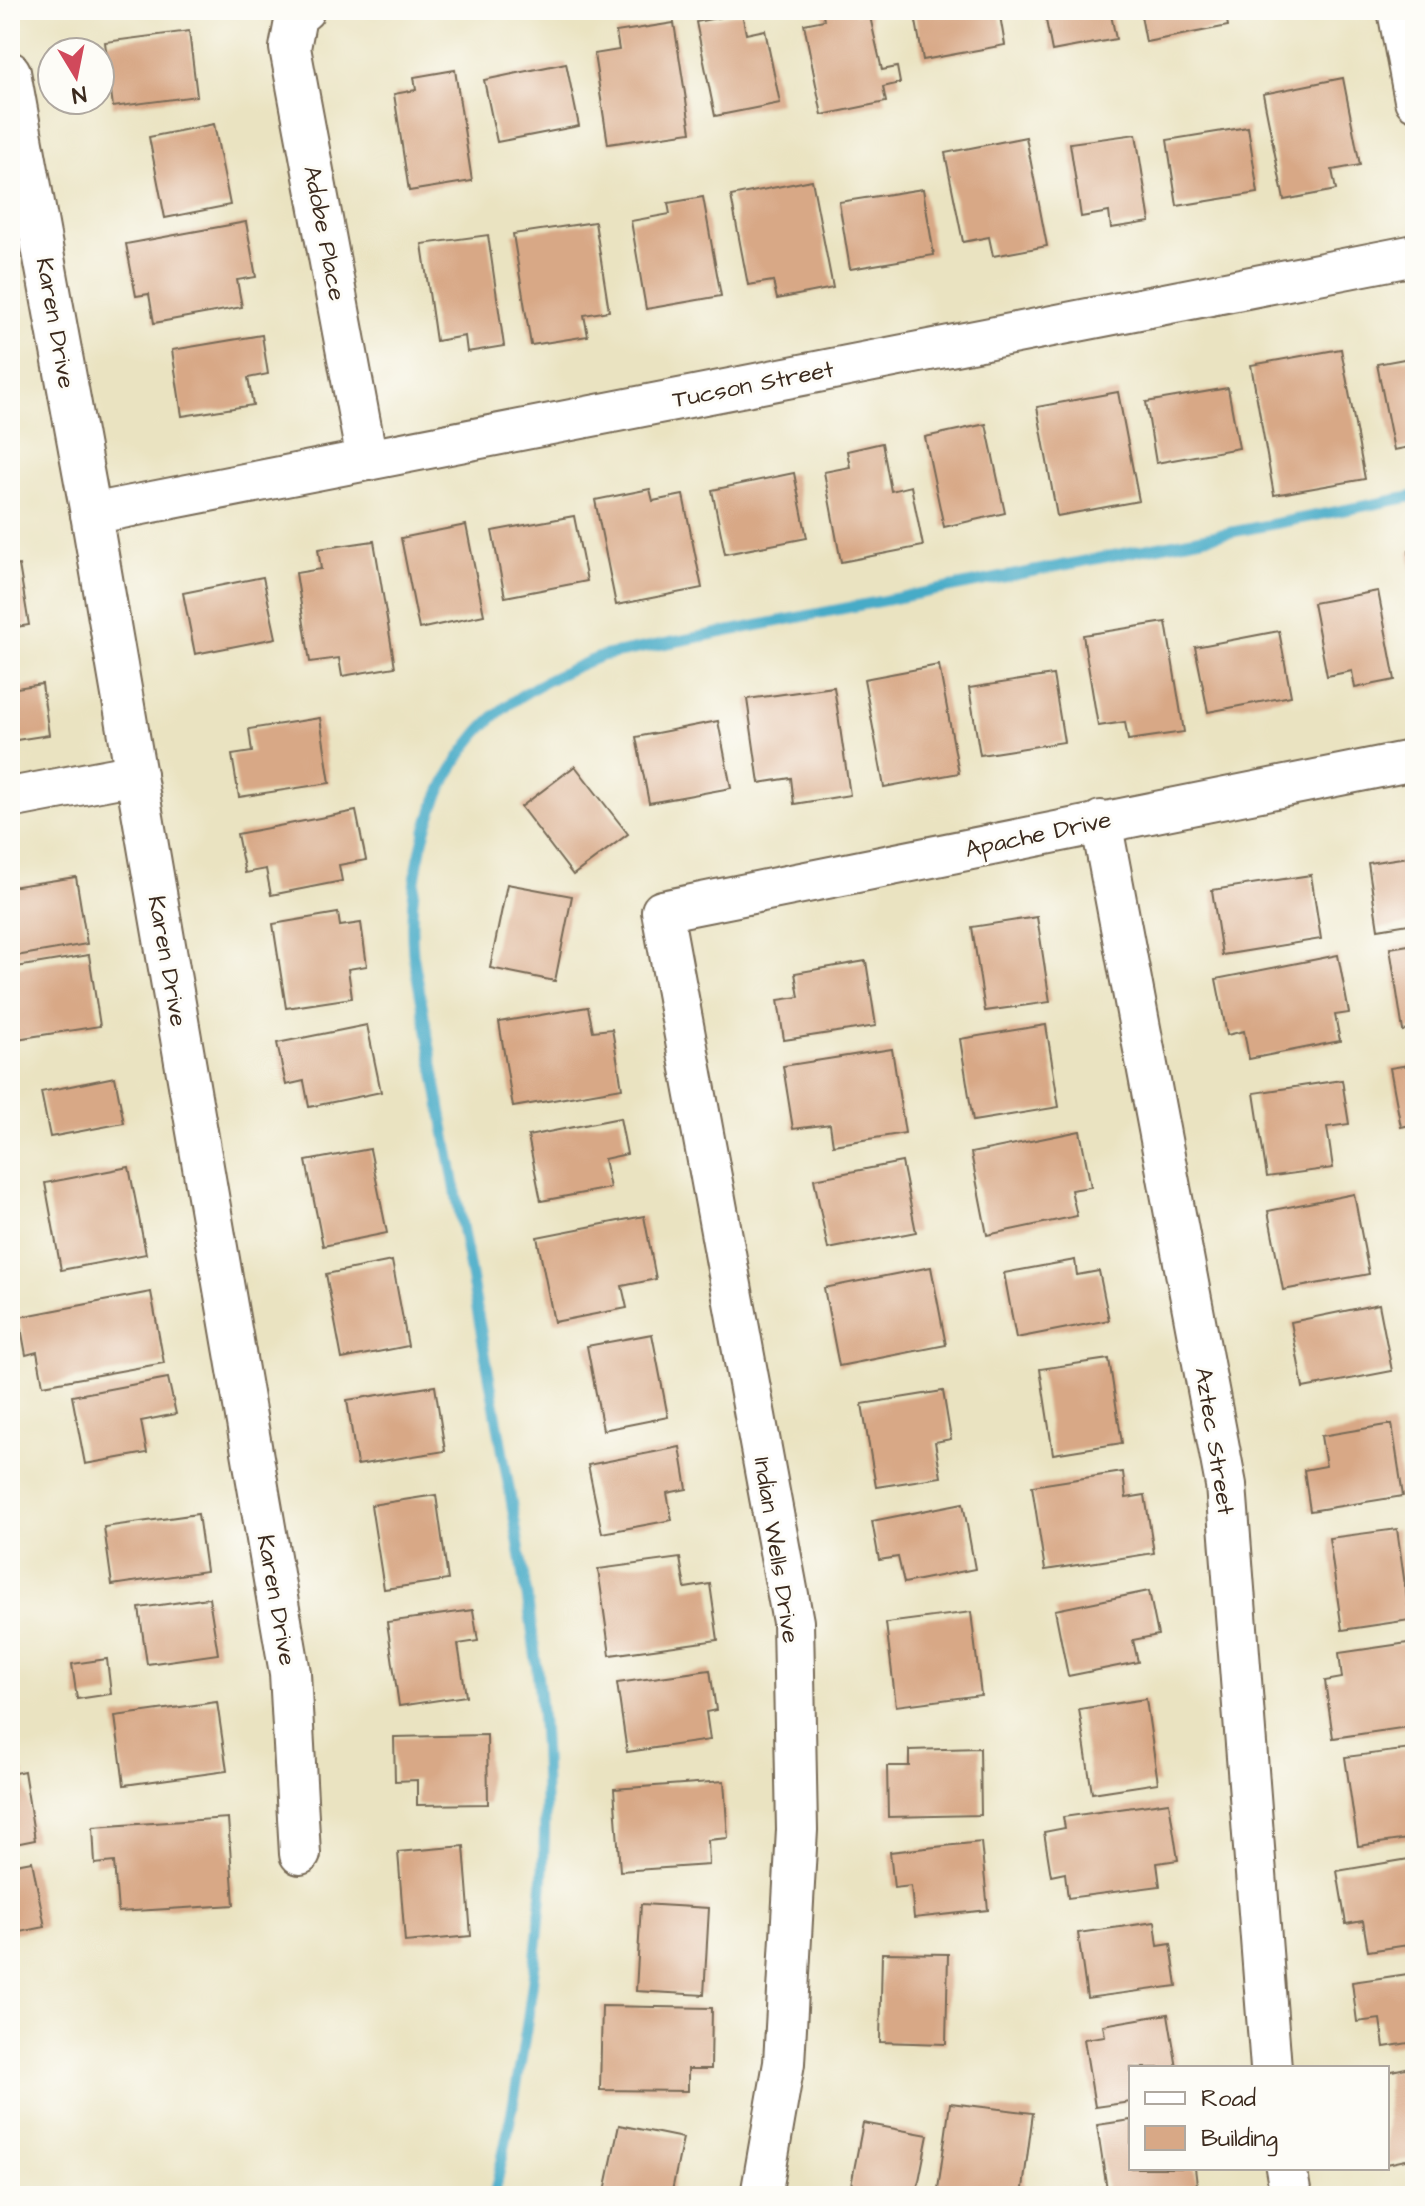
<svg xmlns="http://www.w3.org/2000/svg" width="1425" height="2206" viewBox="0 0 1425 2206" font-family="'Architects Daughter',sans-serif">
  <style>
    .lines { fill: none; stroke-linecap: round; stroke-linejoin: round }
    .stream { stroke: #47abc7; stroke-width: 11 }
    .building { fill: #d8a886 }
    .street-casing { stroke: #786b57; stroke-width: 44 }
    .street { stroke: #fff; stroke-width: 40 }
    .labels { text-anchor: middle; stroke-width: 6; stroke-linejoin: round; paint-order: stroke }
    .street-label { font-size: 24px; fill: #3b2a1e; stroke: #fdfcf7 }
  </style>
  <rect width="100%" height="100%" fill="#fdfcf7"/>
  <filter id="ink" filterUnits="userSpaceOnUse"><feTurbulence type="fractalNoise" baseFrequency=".0125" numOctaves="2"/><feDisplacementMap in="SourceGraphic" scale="16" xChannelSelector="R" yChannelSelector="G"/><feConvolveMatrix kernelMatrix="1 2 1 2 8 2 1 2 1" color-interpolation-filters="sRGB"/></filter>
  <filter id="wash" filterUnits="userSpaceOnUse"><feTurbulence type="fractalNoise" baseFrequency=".006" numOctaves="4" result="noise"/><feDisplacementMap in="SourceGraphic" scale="32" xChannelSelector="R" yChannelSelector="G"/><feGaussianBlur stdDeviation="1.8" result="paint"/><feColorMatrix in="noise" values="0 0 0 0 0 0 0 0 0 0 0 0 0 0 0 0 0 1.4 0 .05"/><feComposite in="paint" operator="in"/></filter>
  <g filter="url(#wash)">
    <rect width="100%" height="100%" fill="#eae3c1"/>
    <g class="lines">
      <!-- stream -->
      <path class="stream" d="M494,2196c29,-127 50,-257 51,-388 1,-130 -26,-260 -48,-388 -28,-155 -56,-310 -84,-466 -6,-76 13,-160 64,-220 32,-38 80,-60 125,-78l813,-160"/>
    </g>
    <g id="blocks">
      <!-- building -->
      <g class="building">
        <path d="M822,10h32l1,4 14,-2 13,58 15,-3 3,16 -17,4 3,15 -64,13 -18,-91 20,-4z"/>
        <path d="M914,10h85l6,35 -82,15z"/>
        <path d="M1044,10h66l6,29 -64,12z"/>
        <path d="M1140,10h85l3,16 -82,16z"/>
        <path d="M742,13l4,21 19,-4 15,73 -65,13 -19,-94z"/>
        <path d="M674,23l17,109 -83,12 -14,-90 25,-4 -3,-18z"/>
        <path d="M189,31l8,65 -84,11 -8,-65z"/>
        <path d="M566,63l13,63 -82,16 -13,-62z"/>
        <path d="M455,70l17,111 -63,10 -15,-97 22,-4 -2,-13z"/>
        <path d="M1343,78l17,87 -28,5 4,20 -52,10 -21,-106z"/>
        <path d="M214,124l16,81 -65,13 -16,-81z"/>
        <path d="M1248,127l10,66 -81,13 -10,-66z"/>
        <path d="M1136,134l14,88 -39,6 -2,-16 -28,5 -11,-74z"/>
        <path d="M1026,137l21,109 -54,10 -4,-19 -26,5 -18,-89z"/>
        <path d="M812,180l21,108 -56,11 -4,-18 -25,4 -17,-89z"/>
        <path d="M923,189l11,66 -84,14 -11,-67z"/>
        <path d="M703,197l18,99 -75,13 -15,-88 39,-7 -2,-11z"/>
        <path d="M246,222l10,55 -19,3 5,27 -88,16 -5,-29 -13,2 -10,-52z"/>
        <path d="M595,222l14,89 -25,4 4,21 -57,9 -18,-111z"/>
        <path d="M488,235l16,111 -37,6 -2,-16 -29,5 -14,-97z"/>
        <path d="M262,335l6,39 -20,4 5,27 -71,11 -10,-66z"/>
        <path d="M1341,349l24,130 -91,16 -23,-130z"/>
        <path d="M1415,357v89l-21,4 -17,-86z"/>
        <path d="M1228,388l11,60 -83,15 -10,-61z"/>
        <path d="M1118,392l21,109 -82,15 -20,-109z"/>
        <path d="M986,424l19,89 -61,14 -19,-90z"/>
        <path d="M882,443l9,48 20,-5 12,60 -82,16 -17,-90 26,-5 -3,-16z"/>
        <path d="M794,473l13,65 -82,16 -13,-64z"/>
        <path d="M650,489l3,12 30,-6 19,93 -86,17 -21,-105z"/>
        <path d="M574,516l13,65 -82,16 -13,-66z"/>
        <path d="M466,525l18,90 -65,14 -18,-91z"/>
        <path d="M374,541l21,126 -53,9 -3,-18 -29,4 -14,-89 25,-4 -3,-20z"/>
        <path d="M1415,550v31h-2l-4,-30z"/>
        <path d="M19,565l10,60 -19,3v-62z"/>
        <path d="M263,577l13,61 -81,16 -12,-61z"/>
        <path d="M1378,591l17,89 -40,8 -3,-17 -25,5 -14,-73z"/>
        <path d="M1166,622l18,110 -56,8 -3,-18 -27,4 -15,-91z"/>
        <path d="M1279,631l12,65 -83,16 -13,-65z"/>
        <path d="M939,665l20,108 -75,14 -20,-108z"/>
        <path d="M1053,675l11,67 -84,13 -11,-67z"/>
        <path d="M42,684l7,51 -39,6v-52z"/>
        <path d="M834,687l16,108 -56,9 -3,-26 -32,5 -12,-84z"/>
        <path d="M320,718l10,65 -91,14 -7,-42 20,-3 -3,-23z"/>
        <path d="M718,721l13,67 -82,15 -13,-66z"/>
        <path d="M575,766l53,68 -55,41 -52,-68z"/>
        <path d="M356,811l10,49 -27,5 3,16 -71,14 -5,-26 -21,4 -8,-39z"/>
        <path d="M1415,856v67l-37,6 -10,-66z"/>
        <path d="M1311,875l10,64 -99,16 -10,-65z"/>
        <path d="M76,877l11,67 -77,13v-70z"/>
        <path d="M507,884l65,12 -17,85 -65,-13z"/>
        <path d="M338,913l2,13 21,-3 6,43 -19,3 4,29 -66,10 -13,-84z"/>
        <path d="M1037,917l13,85 -65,9 -13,-84z"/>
        <path d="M1415,944v85l-12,2 -13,-83z"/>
        <path d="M89,955l11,71 -90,14v-72z"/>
        <path d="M1338,955l11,58 -14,2 5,26 -91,18 -5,-28 -17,4 -11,-56z"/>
        <path d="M866,961l10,65 -92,14 -6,-40 21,-3 -4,-24z"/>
        <path d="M588,1007l5,24 19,-2 10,59 -109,19 -14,-85z"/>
        <path d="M367,1025l14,67 -72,15 -5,-26 -18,4 -9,-42z"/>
        <path d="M1046,1025l13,82 -86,14 -13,-82z"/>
        <path d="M892,1049l13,84 -72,12 -3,-21 -37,5 -10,-63z"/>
        <path d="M1415,1064v60l-14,3 -11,-59z"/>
        <path d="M115,1077l9,46 -74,14 -9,-45z"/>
        <path d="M1342,1080l7,44 -22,3 6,41 -66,9 -13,-84z"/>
        <path d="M620,1118l7,36 -23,5 6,29 -69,13 -13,-65z"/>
        <path d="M1080,1131l11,56 -20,3 6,26 -90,19 -16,-82z"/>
        <path d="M370,1149l17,84 -64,13 -17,-85z"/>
        <path d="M902,1162l14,70 -88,17 -14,-70z"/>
        <path d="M129,1167l17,87 -85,16 -16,-87z"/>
        <path d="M1354,1194l15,80 -86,16 -15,-79z"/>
        <path d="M644,1216l12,63 -34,7 5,22 -73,14 -17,-85z"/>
        <path d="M1075,1260l2,15 22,-4 10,49 -93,18 -12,-65z"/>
        <path d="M392,1261l16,85 -66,13 -16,-85z"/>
        <path d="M931,1267l15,78 -107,21 -15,-78z"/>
        <path d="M151,1292l13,71 -121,22 -6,-33 -11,3 -7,-38z"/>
        <path d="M1379,1304l13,67 -89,17 -12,-66z"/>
        <path d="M652,1334l16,83 -65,13 -16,-84z"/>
        <path d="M1109,1359l13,84 -69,11 -13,-85z"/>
        <path d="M168,1378l8,36 -35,7 6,32 -62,11 -13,-68z"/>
        <path d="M435,1386l10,65 -88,14 -10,-65z"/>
        <path d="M943,1391l8,48 -16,3 6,35 -65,10 -14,-83z"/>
        <path d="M1392,1424l11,72 -93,15 -6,-41 22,-4 -5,-30z"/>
        <path d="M680,1447l7,42 -20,4 5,27 -70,13 -14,-68z"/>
        <path d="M1123,1472l3,26 19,-3 9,58 -109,17 -13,-84z"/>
        <path d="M436,1495l12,85 -64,9 -13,-84z"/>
        <path d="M963,1503l12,66 -71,14 -6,-26 -19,3 -7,-39z"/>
        <path d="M198,1514l8,57 -94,14 -8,-58z"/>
        <path d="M1397,1529l13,91 -68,10 -13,-92z"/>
        <path d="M680,1558l5,30 25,-4 8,56 -108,15 -12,-86z"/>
        <path d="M1149,1591l9,44 -25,5 5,22 -70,14 -13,-66z"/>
        <path d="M209,1598l9,56 -71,10 -8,-56z"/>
        <path d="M473,1610l5,31 -20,3 8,52 -67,10 -12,-84z"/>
        <path d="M971,1612l10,83 -85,11 -10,-83z"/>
        <path d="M1415,1642v84l-82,12 -8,-57 17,-3 -3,-25z"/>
        <path d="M107,1659l4,35 -34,5 -5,-35z"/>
        <path d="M710,1670l6,40 -10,2 4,28 -83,12 -10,-69z"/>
        <path d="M1146,1699l12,84 -66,10 -13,-84z"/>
        <path d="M217,1702l10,69 -103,14 -9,-69z"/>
        <path d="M487,1735l1,69 -71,1v-25l-22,1 -1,-44z"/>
        <path d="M980,1748l1,67 -93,2 -1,-51h22v-16z"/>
        <path d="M1411,1749l4,89 -57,8 -13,-89z"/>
        <path d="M24,1771l11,69 -25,5v-71z"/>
        <path d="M724,1781l4,57 -20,2 1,25 -89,6 -6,-82z"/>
        <path d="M1169,1802l9,58 -21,3 3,23 -92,12 -3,-25 -14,3 -7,-44 21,-4 -2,-11z"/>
        <path d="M228,1818l6,87 -116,7 -4,-50 -19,2 -2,-37z"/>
        <path d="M981,1842l7,68 -74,8 -3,-32 -17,2 -4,-36z"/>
        <path d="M464,1846l7,90 -66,6 -7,-90z"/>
        <path d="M1415,1858v86l-47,7 -5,-30 -17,3 -9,-53z"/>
        <path d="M32,1861l13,66 -35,7v-69z"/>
        <path d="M641,1904l68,4 -5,87 -68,-4z"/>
        <path d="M1155,1922l3,24 13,-2 6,42 -90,12 -9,-65z"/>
        <path d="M882,1953l66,1 -2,90 -66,-2z"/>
        <path d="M1415,1973v69l-31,5 -4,-28 -23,3 -5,-40z"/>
        <path d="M602,2006l110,2 -1,61h-23v22l-88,-1z"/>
        <path d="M1168,2014l9,54h-46v34l-36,5 -11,-68 21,-3 -2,-11z"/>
        <path d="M1415,2066v92l-28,6v-92z"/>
        <path d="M950,2103l83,10 -11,83h-85z"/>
        <path d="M1131,2120v48h64l2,17 -89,11 -11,-71z"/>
        <path d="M863,2123l65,12 -12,61h-67z"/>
        <path d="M619,2125l64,13 -12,58h-67z"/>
      </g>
    </g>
  </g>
  <g filter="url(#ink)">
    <use href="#blocks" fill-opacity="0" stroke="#786b57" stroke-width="2"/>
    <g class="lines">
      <!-- street casing -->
      <g class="street-casing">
        <g id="street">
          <path d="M304,10l-8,6 -6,32 77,412"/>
          <path d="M1398,10l17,90"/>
          <path d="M10,72l81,442 199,1159 10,181"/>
          <path d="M91,514l1324,-259"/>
          <path d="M10,798l126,-24"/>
          <path d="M1101,821l125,664 45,583"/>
          <path d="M1286,2168l5,28"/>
          <path d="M761,2196l23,-133 13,-233 -4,-208 -131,-711 753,-151"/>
        </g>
      </g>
      <!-- street -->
      <use href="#street" class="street"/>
    </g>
  </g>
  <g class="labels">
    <!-- street labels -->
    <g class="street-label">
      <text transform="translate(325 233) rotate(79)" y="8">Adobe Place</text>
      <text transform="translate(56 323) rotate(80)" y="8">Karen Drive</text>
      <text transform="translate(753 384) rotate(-11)" y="8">Tucson Street</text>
      <text transform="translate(1038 834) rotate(-12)" y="8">Apache Drive</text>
      <text transform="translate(168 961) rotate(80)" y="8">Karen Drive</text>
      <text transform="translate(1215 1441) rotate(81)" y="8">Aztec Street</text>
      <text transform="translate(777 1550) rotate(81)" y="8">Indian Wells Drive</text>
      <text transform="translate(277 1600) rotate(80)" y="8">Karen Drive</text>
    </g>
  </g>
  <!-- margin -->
  <rect width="1425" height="2206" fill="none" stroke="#fdfcf7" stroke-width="40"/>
  <!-- legend -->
  <rect x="1129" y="2066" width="260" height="104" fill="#fdfcf7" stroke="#afa8a0" stroke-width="2"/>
  <rect x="1145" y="2092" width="40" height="12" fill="#ffffff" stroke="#afa8a0" stroke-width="2"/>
  <text x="1201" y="2106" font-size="24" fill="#3b2a1e">Road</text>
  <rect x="1145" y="2126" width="40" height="24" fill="#d8a886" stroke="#afa8a0" stroke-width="2"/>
  <text x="1201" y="2146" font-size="24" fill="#3b2a1e">Building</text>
  <!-- north arrow -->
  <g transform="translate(76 76) rotate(170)"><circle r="38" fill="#fdfcf7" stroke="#afa8a0" stroke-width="2"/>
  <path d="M0-6L14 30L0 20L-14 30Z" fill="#d1495b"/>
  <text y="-12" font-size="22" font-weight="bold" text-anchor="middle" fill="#3b2a1e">N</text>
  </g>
</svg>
